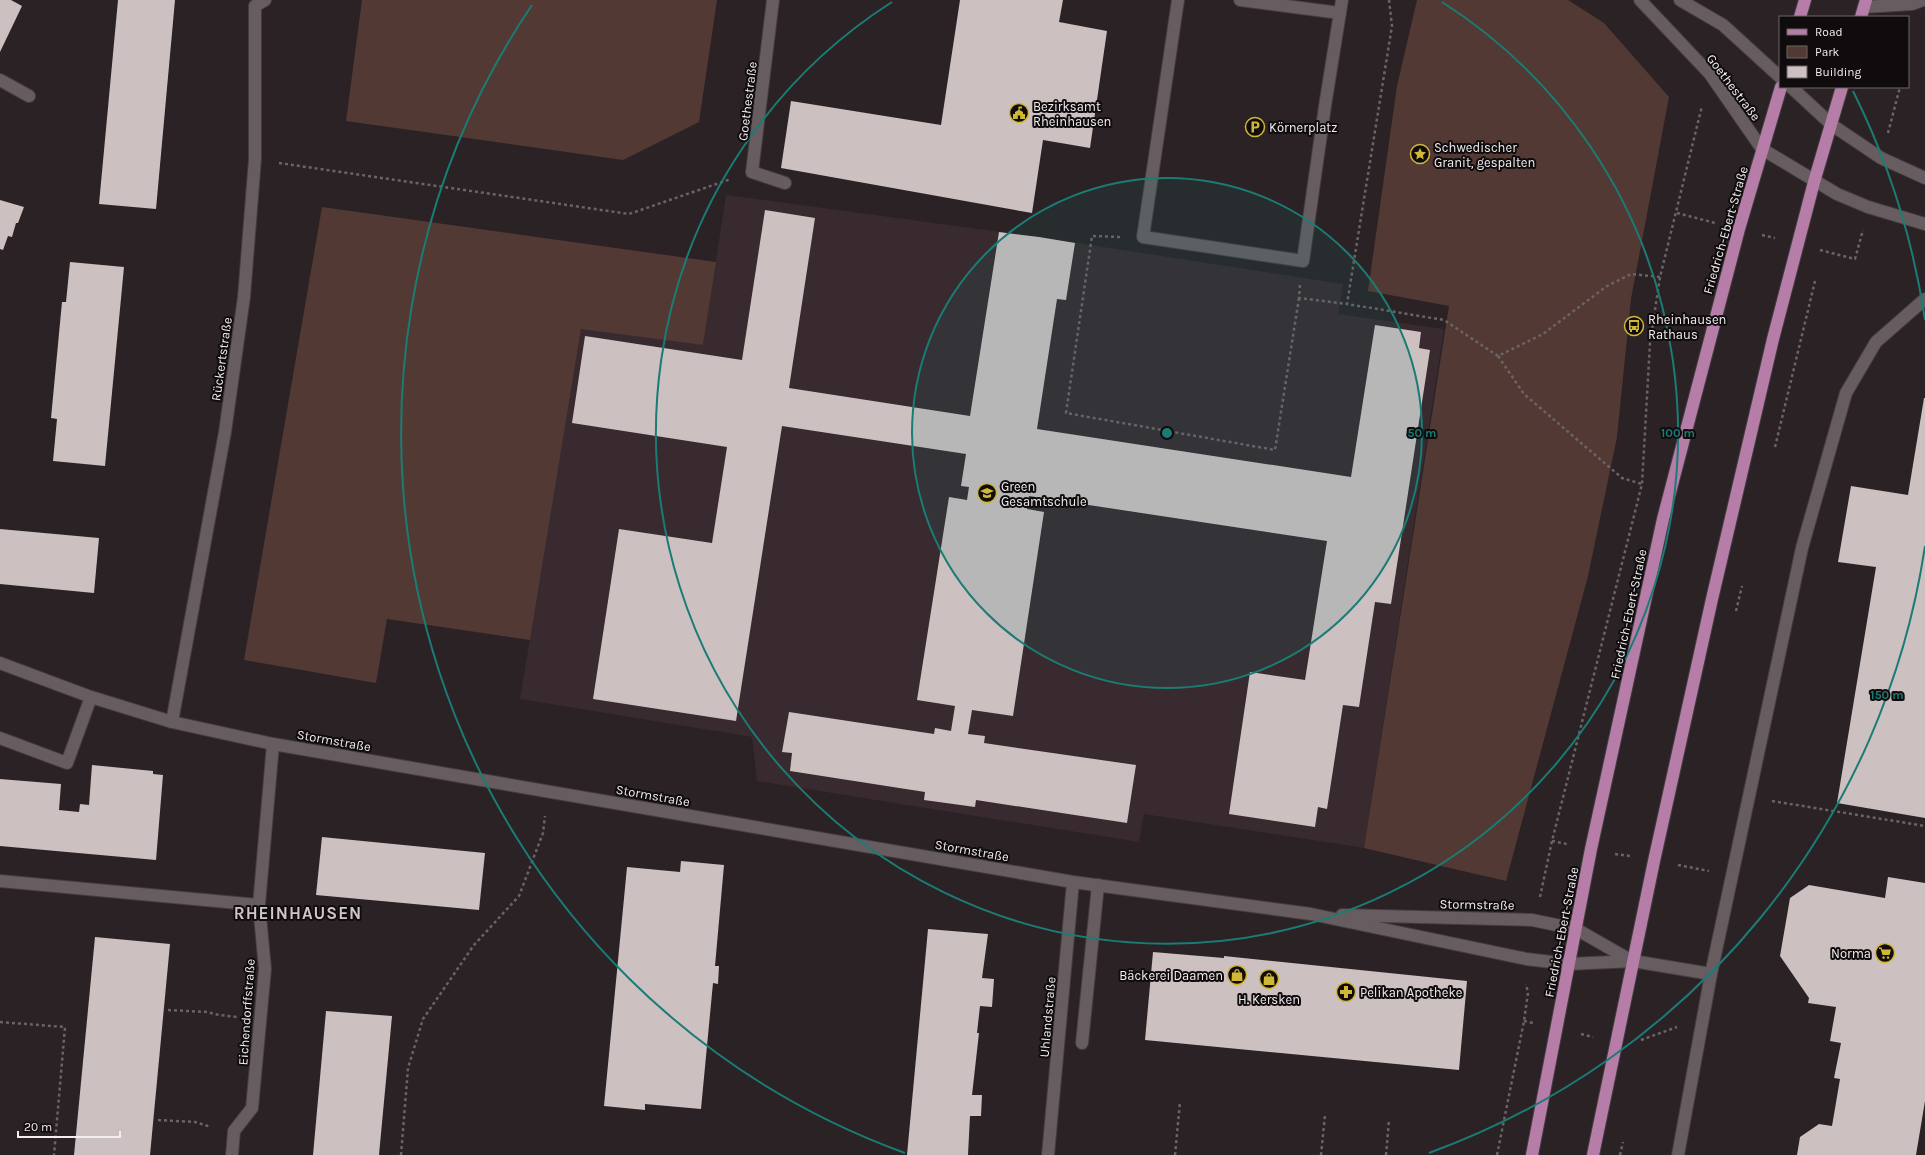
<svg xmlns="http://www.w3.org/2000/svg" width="1925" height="1155" viewBox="0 0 1925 1155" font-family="Karla,sans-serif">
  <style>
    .built { fill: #382a2f }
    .green { fill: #523933 }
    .building { fill: #ccc0c0 }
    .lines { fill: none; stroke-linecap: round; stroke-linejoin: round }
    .minor-casing { stroke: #433d40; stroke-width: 14 }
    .major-casing { stroke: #433d40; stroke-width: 14 }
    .path { stroke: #6b6466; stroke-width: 2.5; stroke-dasharray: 3 3; stroke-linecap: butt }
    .minor { stroke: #675d60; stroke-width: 12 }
    .major { stroke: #b67da9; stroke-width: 12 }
    .ring { fill: none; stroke: #1a7c74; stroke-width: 2 }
    .labels { text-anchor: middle; stroke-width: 4; stroke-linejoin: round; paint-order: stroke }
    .street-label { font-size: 13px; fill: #f2edef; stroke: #100c0e }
    .poi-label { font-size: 13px; fill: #f2edef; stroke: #100c0e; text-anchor: start }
    .district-label { font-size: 17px; font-weight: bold; letter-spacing: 1px; fill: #d0c5c9; stroke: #100c0e }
    .centre { fill: #1a7c74; stroke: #100c0e; stroke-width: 2 }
    .ring-label { font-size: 12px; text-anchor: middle; font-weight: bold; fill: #1a7c74; stroke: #100c0e; stroke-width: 4; stroke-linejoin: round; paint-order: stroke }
  </style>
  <rect width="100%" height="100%" fill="#2a2225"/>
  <!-- built -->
  <path class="built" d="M726,195l313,42 304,47 -5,30 106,15 -80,519 -220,-34 -5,28 -382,-61 -5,-44 -232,-38 61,-371 122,17z"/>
  <!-- green -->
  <g class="green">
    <path d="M362,0h355l-18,122 -76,38 -277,-39z"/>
    <path d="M1417,0h151l36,23 65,74 -38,202 -14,138 -29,139 -82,305 -142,-33 85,-542 -81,-15 29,-205z"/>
    <path d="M322,207l394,55 -13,83 -122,-16 -51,311 -143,-21 -11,64 -132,-23z"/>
  </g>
  <!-- building -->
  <g class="building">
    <path d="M0,0h11l11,6 -22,46z"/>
    <path d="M118,0h57l-19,209 -57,-5z"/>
    <path d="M960,0h103l-4,22 48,9 -17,117 -47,-8 -11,73 -251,-45 10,-67 150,24z"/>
    <path d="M0,200l24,7 -6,16h-2l-4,14 -4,-1 -5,14 -3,-1z"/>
    <path d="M765,210l50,8 -26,170 181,28 29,-184 40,5 36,6 -9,57 -9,-1 -20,130 314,48 24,-152 46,7 -2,16 11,2 -39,254 -16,-2 -16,105 -16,-2 -16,104 -9,-2 -3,20 -86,-13 21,-142 55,8 22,-139 -298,-45 -2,13 17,3 -31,204 -41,-6 -4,24 17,2 -1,7 152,22 -9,58 -151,-23 -1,7 -51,-7 1,-8 -135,-21 2,-18 -10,-1 7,-40 145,22 1,-6 16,3 4,-25 -38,-6 32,-203 18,3 2,-13 -8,-1 5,-32 -184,-28 -46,295 -143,-22 26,-170 93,14 15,-96 -155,-24 13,-87 157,24z"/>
    <path d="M70,262l54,5 -19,199 -52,-5 4,-42 -6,-1 11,-116h4z"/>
    <path d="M1924,398h1v420l-88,-15 39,-236 -38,-5 13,-76 57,9z"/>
    <path d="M0,529l99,9 -5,55 -94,-9z"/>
    <path d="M92,765l61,6v3l10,1 -7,85 -156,-14v-67l61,5 -2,26 20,2 1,-8 9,1z"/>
    <path d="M322,837l163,16 -6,57 -163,-15z"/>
    <path d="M681,861l43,4 -9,101h4l-1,18 -5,-1 -12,126 -56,-5v6l-41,-4 23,-239 53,5z"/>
    <path d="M1888,877l37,6v218l-9,54h-119l3,-18 19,-13 13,2 8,-47 -6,-1 7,-35 -11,-2 6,-34 -28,-4 1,-5 -29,-42 10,-58 19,-13 76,13z"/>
    <path d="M928,929l60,5 -6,44 12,1 -2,28 -12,-1 -3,27h2l-7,62h10l-1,21h-11l-2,39h-61z"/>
    <path d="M95,937l75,7 -20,211h-76z"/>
    <path d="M1153,952l71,6v-2l243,25 -8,89 -314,-30z"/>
    <path d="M326,1011l66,5 -13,139h-66z"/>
  </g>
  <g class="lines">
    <!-- minor casing -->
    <g class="minor-casing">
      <g id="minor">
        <path d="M773,0l-21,172 33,11"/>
        <path d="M1178,0l-35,237 160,24 22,-155 17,-106"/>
        <path d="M1240,0l100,13"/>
        <path d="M1640,0l70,74 52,75 75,45 31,13 57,17"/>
        <path d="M1680,0l43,25 57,52"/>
        <path d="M1864,7l48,-3 11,-4"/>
        <path d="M0,80l29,16"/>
        <path d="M1791,87l41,38 49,33 44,20"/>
        <path d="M0,663l91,34 81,25 101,22 800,138 238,32 215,45 43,5 64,-3 78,13"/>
        <path d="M172,722l53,-290 19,-135 11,-138v-153l10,-6"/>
        <path d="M0,738l67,25 24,-66"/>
        <path d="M0,881l259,24"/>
        <path d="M1342,915l190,5 44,9 56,32"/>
        <path d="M1082,1043l16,-158"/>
        <path d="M232,1155l2,-24 18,-23 13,-139 -6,-64 14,-161"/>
        <path d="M1048,1155l25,-273"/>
        <path d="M1678,1155l33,-181 91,-426 44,-155 30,-51 49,-43"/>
      </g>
    </g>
    <!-- major casing -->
    <g class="major-casing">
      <g id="major">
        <path d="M1800,17l5,-17"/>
        <path d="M1861,17l5,-17"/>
        <path d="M1532,1155l59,-306 72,-330 76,-290 42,-142"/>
        <path d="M1593,1155l61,-294 58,-262 61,-260 41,-157 28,-95"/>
      </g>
    </g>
    <!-- path -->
    <g class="path">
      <path d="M1389,0l3,26 -45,278 97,16 54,36 45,-22 64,-48 24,-12 29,3"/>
      <path d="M1888,133l12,-46"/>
      <path d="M279,163l350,51 102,-35"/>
      <path d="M1677,213l38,10"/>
      <path d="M1762,235l13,3"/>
      <path d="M1120,237l-28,-1 -26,177 209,37 24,-152"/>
      <path d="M1820,250l35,9 8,-29"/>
      <path d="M1300,285l-1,13 48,6"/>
      <path d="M1498,356l26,38 98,84 20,6"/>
      <path d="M1775,447l40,-166"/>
      <path d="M1736,611l6,-25"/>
      <path d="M1772,801l153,25"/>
      <path d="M1552,841l15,3"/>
      <path d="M1615,854l15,2"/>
      <path d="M1678,865l31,6"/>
      <path d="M1540,897l12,-56 90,-357 8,-141 10,-66 42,-171"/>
      <path d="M168,1010l39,2 12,3 18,2"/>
      <path d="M1524,1021l9,2"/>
      <path d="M0,1022l65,5 -11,128"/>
      <path d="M1581,1034l12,3"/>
      <path d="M1641,1040l36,-13"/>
      <path d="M158,1120l37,2 16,5"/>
      <path d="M401,1155l7,-87 15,-49 51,-74 45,-49 24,-63 2,-17"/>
      <path d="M1175,1155l5,-53"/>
      <path d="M1321,1155l4,-40"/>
      <path d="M1386,1155l3,-35"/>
      <path d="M1497,1155l27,-134 4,-28 -2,-9"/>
      <path d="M1620,1155l3,-13"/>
    </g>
    <!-- minor -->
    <use href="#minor" class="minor"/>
    <!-- major -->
    <use href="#major" class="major"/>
  </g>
  <!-- distance rings -->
  <circle cx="1167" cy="433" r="255" fill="#1a7c74" fill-opacity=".12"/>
  <g class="ring">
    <circle cx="1167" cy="433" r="255"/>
    <path d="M1442 2A511 511 0 1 1 892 2"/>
    <path d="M1925 546A766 766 0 0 1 1429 1153M905 1153A766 766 0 0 1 532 5M1853 91A766 766 0 0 1 1925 320"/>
  </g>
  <!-- icons -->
  <defs>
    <g id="civic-ring" transform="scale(1)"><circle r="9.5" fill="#100c0e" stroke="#d0b736" stroke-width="1.5"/><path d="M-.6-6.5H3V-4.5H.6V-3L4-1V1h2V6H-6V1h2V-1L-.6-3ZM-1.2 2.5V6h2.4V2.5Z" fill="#d0b736"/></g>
    <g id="parking-ring" transform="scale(1)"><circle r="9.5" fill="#100c0e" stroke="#d0b736" stroke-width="1.5"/><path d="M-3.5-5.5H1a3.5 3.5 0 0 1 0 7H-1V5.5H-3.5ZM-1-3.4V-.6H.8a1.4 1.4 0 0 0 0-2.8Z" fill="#d0b736"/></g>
    <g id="sight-ring" transform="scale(1)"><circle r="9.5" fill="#100c0e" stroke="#d0b736" stroke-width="1.5"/><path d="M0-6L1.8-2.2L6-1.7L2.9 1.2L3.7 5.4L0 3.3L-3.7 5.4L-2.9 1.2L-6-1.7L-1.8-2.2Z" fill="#d0b736"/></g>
    <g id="bus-ring" transform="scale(1)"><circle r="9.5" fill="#100c0e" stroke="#d0b736" stroke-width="1.5"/><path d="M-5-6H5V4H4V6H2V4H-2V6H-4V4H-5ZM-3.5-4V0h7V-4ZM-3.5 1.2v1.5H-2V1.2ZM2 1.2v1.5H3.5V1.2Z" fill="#d0b736"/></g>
    <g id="school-ring" transform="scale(1)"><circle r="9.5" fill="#100c0e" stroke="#d0b736" stroke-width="1.5"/><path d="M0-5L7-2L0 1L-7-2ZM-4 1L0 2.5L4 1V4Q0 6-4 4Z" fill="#d0b736"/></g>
    <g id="supermarket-ring" transform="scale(1)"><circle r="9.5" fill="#100c0e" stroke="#d0b736" stroke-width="1.5"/><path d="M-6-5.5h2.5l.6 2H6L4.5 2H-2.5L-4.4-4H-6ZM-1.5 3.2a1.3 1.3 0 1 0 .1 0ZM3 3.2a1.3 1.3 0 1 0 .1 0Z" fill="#d0b736"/></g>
    <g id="shop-ring" transform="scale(1)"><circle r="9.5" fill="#100c0e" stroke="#d0b736" stroke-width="1.5"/><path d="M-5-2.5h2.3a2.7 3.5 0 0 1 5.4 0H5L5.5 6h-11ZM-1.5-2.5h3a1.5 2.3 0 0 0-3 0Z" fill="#d0b736"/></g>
    <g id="pharmacy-ring" transform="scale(1)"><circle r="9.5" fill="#100c0e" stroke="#d0b736" stroke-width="1.5"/><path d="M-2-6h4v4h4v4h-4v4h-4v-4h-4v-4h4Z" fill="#d0b736"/></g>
  </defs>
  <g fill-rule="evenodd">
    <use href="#civic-ring" x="1019" y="113"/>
    <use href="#parking-ring" x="1255" y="127"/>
    <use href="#sight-ring" x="1420" y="154"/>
    <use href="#bus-ring" x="1634" y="326"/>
    <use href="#school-ring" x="987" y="493"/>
    <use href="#supermarket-ring" x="1885" y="953"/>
    <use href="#shop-ring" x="1237" y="975"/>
    <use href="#shop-ring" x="1269" y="979"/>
    <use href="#pharmacy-ring" x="1346" y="992"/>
  </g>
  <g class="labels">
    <!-- street labels -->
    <g class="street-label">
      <text transform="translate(1734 87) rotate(53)" y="5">Goethestraße</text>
      <text transform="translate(747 101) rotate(-83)" y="5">Goethestraße</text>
      <text transform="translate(1725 230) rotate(-74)" y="5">Friedrich-Ebert-Straße</text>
      <text transform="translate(221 359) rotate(-82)" y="5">Rückertstraße</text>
      <text transform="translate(1628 614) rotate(-78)" y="5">Friedrich-Ebert-Straße</text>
      <text transform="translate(334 740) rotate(10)" y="5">Stormstraße</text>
      <text transform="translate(653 795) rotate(10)" y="5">Stormstraße</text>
      <text transform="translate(972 850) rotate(10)" y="5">Stormstraße</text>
      <text transform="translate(1477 904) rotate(1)" y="5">Stormstraße</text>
      <text transform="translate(1561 932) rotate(-79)" y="5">Friedrich-Ebert-Straße</text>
      <text transform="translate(246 1012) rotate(-86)" y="5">Eichendorffstraße</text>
      <text transform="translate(1047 1017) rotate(-85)" y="5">Uhlandstraße</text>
    </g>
    <!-- poi labels -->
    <g class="poi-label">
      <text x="1033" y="111">Bezirksamt<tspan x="1033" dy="15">Rheinhausen</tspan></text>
      <text x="1269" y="132">Körnerplatz</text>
      <text x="1434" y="152">Schwedischer<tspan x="1434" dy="15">Granit, gespalten</tspan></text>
      <text x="1648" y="324">Rheinhausen<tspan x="1648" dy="15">Rathaus</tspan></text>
      <text x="1001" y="491">Green<tspan x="1001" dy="15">Gesamtschule</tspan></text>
      <text x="1871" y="958" text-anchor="end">Norma</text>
      <text x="1223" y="980" text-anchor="end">Bäckerei Daamen</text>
      <text x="1360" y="997">Pelikan Apotheke</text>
      <text x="1269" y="1004" text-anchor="middle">H. Kersken</text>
    </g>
    <!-- district labels -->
    <g class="district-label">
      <text x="298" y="919">RHEINHAUSEN</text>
    </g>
  </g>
  <circle cx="1167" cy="433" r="6" class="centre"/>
  <g class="ring-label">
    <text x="1422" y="437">50 m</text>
    <text x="1678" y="437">100 m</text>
    <text x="1887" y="699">150 m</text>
  </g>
  <!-- legend -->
  <rect x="1779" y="16" width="130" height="72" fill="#100c0e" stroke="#6a6668"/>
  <rect x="1787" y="29" width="20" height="6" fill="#b67da9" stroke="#6a6668"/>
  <text x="1815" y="36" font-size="12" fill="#f2edef">Road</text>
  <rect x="1787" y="46" width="20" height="12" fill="#523933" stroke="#6a6668"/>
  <text x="1815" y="56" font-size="12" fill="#f2edef">Park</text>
  <rect x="1787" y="66" width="20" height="12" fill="#ccc0c0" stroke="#6a6668"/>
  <text x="1815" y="76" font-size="12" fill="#f2edef">Building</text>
  <!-- scale -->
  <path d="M18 1131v6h102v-6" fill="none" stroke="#f2edef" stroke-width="2"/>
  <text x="24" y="1131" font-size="12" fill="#f2edef" stroke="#100c0e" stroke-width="3" paint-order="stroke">20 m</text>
</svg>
